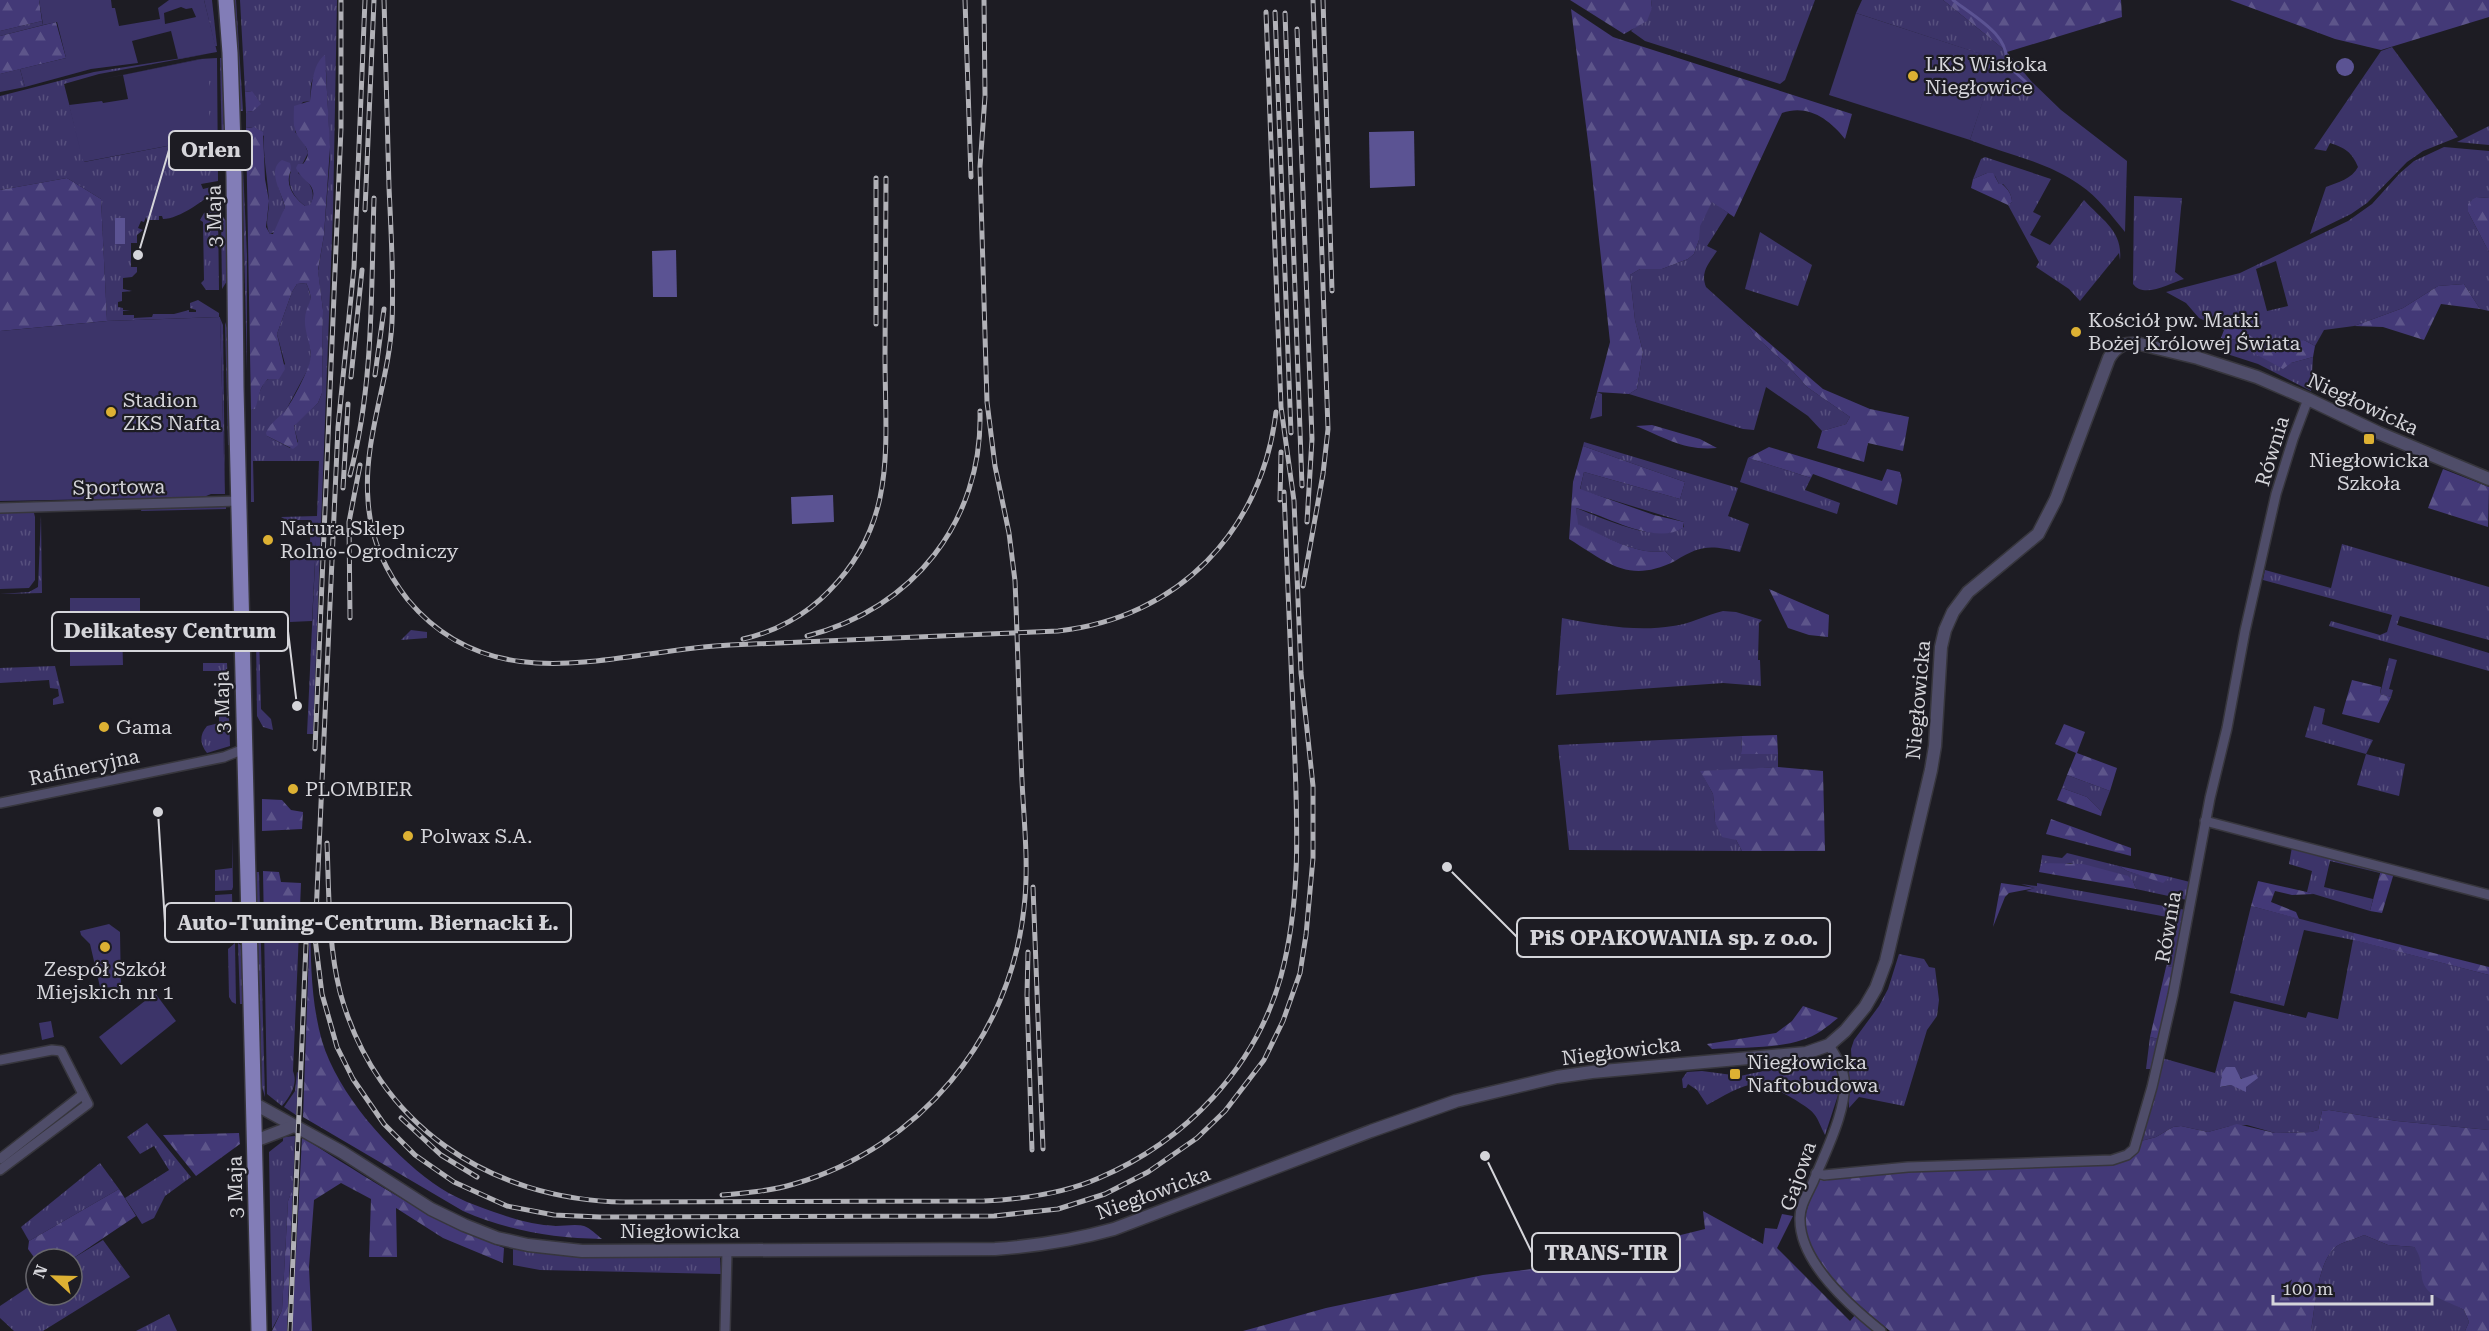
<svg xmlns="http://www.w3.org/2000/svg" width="2489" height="1331" viewBox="0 0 2489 1331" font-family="'Roboto Serif',serif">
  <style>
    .grass { fill: url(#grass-tufts); fill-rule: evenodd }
    .forest { fill: url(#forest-firs) }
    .green { fill: #3c3469; fill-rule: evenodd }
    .water { fill: #5b5393 }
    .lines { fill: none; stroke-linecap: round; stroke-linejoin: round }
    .stream { stroke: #5b5393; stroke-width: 3 }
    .minor-casing { stroke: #37363d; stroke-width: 12 }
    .tertiary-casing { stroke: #37363d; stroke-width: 15 }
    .primary-casing { stroke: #37363d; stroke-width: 18 }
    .minor { stroke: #4f4d69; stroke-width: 9 }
    .tertiary { stroke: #4f4d69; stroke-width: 12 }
    .primary { stroke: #827db7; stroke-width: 15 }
    .rail-casing { stroke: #b1b1b7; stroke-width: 5 }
    .rail { stroke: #1d1c23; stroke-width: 3; stroke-dasharray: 9; stroke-linecap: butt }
    .poi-dot { fill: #ddb133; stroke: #1d1c23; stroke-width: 2 }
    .labels { text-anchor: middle; stroke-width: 4.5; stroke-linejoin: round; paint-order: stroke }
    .poi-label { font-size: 20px; fill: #d5d5da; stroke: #1d1c23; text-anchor: start }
    .street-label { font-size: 20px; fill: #d5d5da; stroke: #1d1c23 }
    .leader { fill: none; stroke: #d5d5da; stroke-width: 2 }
    .callout-dot { fill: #d5d5da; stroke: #1d1c23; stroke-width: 2 }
    .callout { fill: #1d1c23; stroke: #d5d5da; stroke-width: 2 }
    .callout-label { font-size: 21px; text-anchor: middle; font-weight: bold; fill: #d5d5da }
  </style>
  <defs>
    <pattern id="grass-tufts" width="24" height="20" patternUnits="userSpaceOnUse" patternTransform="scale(1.5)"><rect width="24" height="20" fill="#3c3469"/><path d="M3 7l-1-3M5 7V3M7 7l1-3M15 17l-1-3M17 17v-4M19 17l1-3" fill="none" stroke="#57507e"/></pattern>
    <pattern id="forest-firs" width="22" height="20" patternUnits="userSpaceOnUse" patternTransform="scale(1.5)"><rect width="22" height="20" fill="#433977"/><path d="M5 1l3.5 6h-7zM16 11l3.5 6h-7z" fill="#5d558a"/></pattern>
  </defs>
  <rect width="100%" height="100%" fill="#1d1c23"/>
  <!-- grass -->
  <g class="grass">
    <path d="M204,0h8l5,46h-2z"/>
    <path d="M234,0h2l7,111h-3z"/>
    <path d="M240,0h97l-4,213 -20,521h-6l9,-193h-6l1,-21h-25l-5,-3 36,-1 2,-55h-66l1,41h-3v-92l4,-1 1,-10 8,-16 21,-19 -8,-30 15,-42 5,-8 9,-1c5,10 6,18 1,29l4,47 -2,8 -22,41 -20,28 23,12 8,-6 -4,-15 2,-4 22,-20 4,-10 1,-83 -5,-39 6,-36 6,-77 -4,-88 -11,3 -4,11 -1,17 -7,1 -9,10 1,20 8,8 5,13 -10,20c12,9 19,19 12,33h-5c-11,-8 -19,-21 -14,-35l-13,15 7,21 -8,24 -7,3c-6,-10 -1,-20 -1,-32 -1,-22 -6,-44 -5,-66l-12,-9 -6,1v-16l7,-1 -1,-20 -7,1z"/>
    <path d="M1651,0h164l-30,80 -5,4 -135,-43 -14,-10 21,-23z"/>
    <path d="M1862,0h81l64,52 24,29 30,29 66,51 -2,71c-14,-17 -27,-35 -45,-47 -32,-23 -74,-31 -110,-45l26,-81 -140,-46z"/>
    <path d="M42,21l1,4 -43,11v-5z"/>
    <path d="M2392,47l66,90 -35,14 -16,11 -40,41 -16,11 -41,20 16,-47c12,-5 26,-8 32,-20 -6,-15 -13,-19 -28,-24l-4,8 -12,-2 67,-98z"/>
    <path d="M207,54l-108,20 -35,10 20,78 125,-24 -7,-79 -104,21 102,-21 17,-1 1,123 -17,3 2,5 12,-3 2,2c-11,12 -38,31 -54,31l-1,-3h-3v4h-12l-1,-3 -2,5 -3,-1 -3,7 5,2 -6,5v8h-6v24h6v5l-5,5 -9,1v11l9,2 -10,1v9l-4,1v5l5,1v2h7l-7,1v4h11v3l18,-1 1,-3h21l15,-4v2h7v-2l-6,-2v-5l8,-3 21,13v4l-112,4 -6,-122 -34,-21 -67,12v-94l94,-24z"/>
    <path d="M220,58h2l2,70 -2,23z"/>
    <path d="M20,69l5,18 -25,5v-18z"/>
    <path d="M241,124l6,132v115z"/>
    <path d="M2489,126v19l-32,-3z"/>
    <path d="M2444,147l45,4v47l-13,-1 -8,15 21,40v59l-9,-2 -16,-25 -26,2 -35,22 -49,18 -30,4 -9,16 -11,-6 -27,13 -48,-26 -5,3 -25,-12 -13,-15 -20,-11 74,-19 108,-52 24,-17 28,-31 14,-12zM2276,261l12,45 -21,5 -11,-42z"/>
    <path d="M1985,157l66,22 -18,33 8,4 -11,19 20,10 34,-45c18,20 39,31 36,60l-1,-7 -39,48 -11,-12 -33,-22 3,-5 -31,-57 4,-3c0,-7 -4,-13 -9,-18h-4l-4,-8 -8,-3 -14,6 8,-20z"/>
    <path d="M2134,196l48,2 -7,74 9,7c-14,4 -40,20 -51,5z"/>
    <path d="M1712,201l16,12 -21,33 10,5c-8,12 -17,21 -11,36l41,37 8,12 34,31 18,20 43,30 -4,7 -24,7 -14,-15 -42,-29 -12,43 -11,-1 -114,-35 8,-5 6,-37 -8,-32 -5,-45 10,-6h22l26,-10 6,-5 5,-14v-14z"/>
    <path d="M213,209l5,2 1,79h-13l-5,-7 3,-3 -1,-58 -3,-2 4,-7z"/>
    <path d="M221,214l5,7 1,60 -5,8z"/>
    <path d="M1760,232l52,33 -14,41 -53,-17z"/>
    <path d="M220,318l3,7 2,169z"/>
    <path d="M225,322l3,9 2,114h-2z"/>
    <path d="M2235,339l6,1 11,12 39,11 22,-6 -2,34 -53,-27 -34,-11 -5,-10z"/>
    <path d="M1597,392l5,2v22l-12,3z"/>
    <path d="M1584,442l154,46 -10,28 21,8 -9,28c-30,-7 -39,-7 -65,9l-10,-10c-29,5 -62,-16 -88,-27l-1,-16c27,10 81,37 108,19v-5l-104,-32 4,-18 96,27 5,-17 -102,-36z"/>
    <path d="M1748,458l63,20 -6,12 35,13 -3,11 -97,-32z"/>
    <path d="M226,507v2l-85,2 1,-3z"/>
    <path d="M29,511l5,2 1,4v63l-6,8 -29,1v-77z"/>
    <path d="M41,515l1,78 -42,1 29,-2 9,-5z"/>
    <path d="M2342,544l147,43v53l-89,-24 -3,9 92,28v18l-160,-45 2,-5 49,14 7,-3 5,-17 -129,-35 2,-10 66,18z"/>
    <path d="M1723,611l13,1 26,8 -3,3 -1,37h2l1,26 -38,-3 -167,12 6,-77c37,7 74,14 111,8 17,-2 33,-11 50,-15z"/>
    <path d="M411,630l16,2v6l-26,2z"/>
    <path d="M259,634l2,75 10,10 2,11 -10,-3 -6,-11 -1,-81z"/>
    <path d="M2389,658l8,2 -8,29 4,1 -2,7 -11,-3z"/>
    <path d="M203,663h24l3,83 -23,7c-7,-9 -8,-18 0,-27l12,-3v-52h-16z"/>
    <path d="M55,666l9,37 -11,2v-6l6,-3 -1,-7 -8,-1 -1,-8 -49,3v-15z"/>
    <path d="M2314,706l11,3 -3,15 51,16 -7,14 39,10 -6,32 -42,-11 9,-31 -61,-17z"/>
    <path d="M1742,736l-1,18h37v13l-77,5 12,22 2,28 21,18 6,11 -173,-1 -11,-105z"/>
    <path d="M2067,775l43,16 -8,21 -15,-15 -25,-9z"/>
    <path d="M232,836l1,51 -1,3 -17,1v-21l17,-2z"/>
    <path d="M2292,847l89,23 -1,3 -50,-12 -6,26 49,12 -3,12 -63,-19 5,-21 -23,-7z"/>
    <path d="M2067,853l52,13 8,5 36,11 7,-5 20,5 -3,18 -51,-11 -3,-8 -63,-18 -11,2 -18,-2 1,-8 20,3z"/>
    <path d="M256,872h3l6,225 -3,-10z"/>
    <path d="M2037,883l149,27 -12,56 -8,1 11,-39v-4l-10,-7 -141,-26 9,-3 -14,-4 16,2z"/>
    <path d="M232,894l1,35 -5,3h-13v-37z"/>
    <path d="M2251,906l103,27v7l135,35v155l-92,-9 -68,-11 -7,1 -4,19 -7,2 -36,1 -28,-8 -17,1 -22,6 -27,-6 -8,1 -17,10 -15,4 21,-83 53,15 19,-72 72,17 2,-6 30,7 15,-79 -49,-10 -20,76 -54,-13zM2237,1074l5,5 4,10 -15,-4 -10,2v-10z"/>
    <path d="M264,927l35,5 -6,139c5,13 -2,24 -11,35l-15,-12z"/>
    <path d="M235,943l1,61 -4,-2 -3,-5 -1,-48z"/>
    <path d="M238,943l4,3v58h-2z"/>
    <path d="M1899,954l25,5 5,8 6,1 4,32 -2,16 -10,14 -23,76 -45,-9 -10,11v-37l3,-2 -1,-20 3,-9 25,-34 9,-17z"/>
    <path d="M2150,1037l9,2 -7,30h-6z"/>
    <path d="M1819,1059l9,3 11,11v19l-14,43c-4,-7 -6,-15 -11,-21 -5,-8 -47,-31 -56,-31 -18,2 -36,14 -51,22l-10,-15 -9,-6 -2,4h-3l-1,-9 5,-7 15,-1 38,5z"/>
    <path d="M297,1072l2,1 -3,42 -12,-8 11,-16z"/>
    <path d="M147,1123l44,54 -26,19 -11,22 -12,6 -17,-26 44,-28 -15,-24 -14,8 -13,-17z"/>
    <path d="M295,1136l-2,52 -5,13 -6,109 -10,19 -3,-177 14,-11v-4z"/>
    <path d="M100,1163l19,26 -90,52 -8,-14z"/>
    <path d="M2364,1235l24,10 26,2 8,9v20l29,26 13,8 5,12 -4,9h-154c4,-23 6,-70 26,-85 8,-5 19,-7 27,-11z"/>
    <path d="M103,1240l27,37 -87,54h-29l-14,-13v-12l36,-24v13h36v-36z"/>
    <path d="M513,1249c69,12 137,9 207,8l1,17 -181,-4 -27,-5z"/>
    <path d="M169,1314l8,17h-41z"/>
  </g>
  <!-- forest -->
  <g class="forest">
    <path d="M0,0h39l3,21 -42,10z"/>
    <path d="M1570,0h81l1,8 -5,13 -23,13z"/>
    <path d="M1943,0h178l1,17 -115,35z"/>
    <path d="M2230,0h259v17l-108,33 -46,-11z"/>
    <path d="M1571,9l42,28 12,4 227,73 -7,25c-16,-20 -37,-35 -63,-26l-48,104 -22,-15 -12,24 -1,14 -5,14 -6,5 -26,10h-22l-10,6 5,45 8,32 -6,37 -8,5 -32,-2 13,-50 -19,-177z"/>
    <path d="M56,22l10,36 -66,16v-38z"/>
    <path d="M325,55l5,92 -6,88 -6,35 5,40 -1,83 -4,10 -24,23 4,19 -5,4 -26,-13 -1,-3c4,-11 15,-16 21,-25 6,-8 22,-39 23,-47 3,-14 -6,-28 -5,-42 1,-17 11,-16 1,-36l-9,1 -5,8 -15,42 8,35 -6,10h-11c-10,10 -9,19 -13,30l-4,1 -5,-282 8,-1 9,5 2,47 4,22 -3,26 4,7h3l12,-27c-3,-14 -19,-37 -3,-47l8,3c2,6 0,8 -1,14 -2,12 8,23 16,29l5,-1c11,-21 -8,-22 -14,-37l2,-4h5c13,-15 -4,-21 -8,-34 -2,-5 -1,-17 -1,-24l16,-5c2,-14 2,-37 15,-46z"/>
    <path d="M252,91l9,13 -8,7 -7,1 -1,-20z"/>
    <path d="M1987,173h6l6,11h3c6,5 10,11 10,18l-4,3 -37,-17 2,-9z"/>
    <path d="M67,178l34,21 6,122 -107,10v-141z"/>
    <path d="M2476,197l13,1v54l-21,-40v-8z"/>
    <path d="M2464,284l16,25 -39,-5 -17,36 -41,-13 -29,-1 49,-18 35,-22z"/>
    <path d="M1747,324l76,65 47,20 39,8 -6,34 -35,-8 -4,19 -47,-14 5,-17 24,-7 4,-7 -43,-30 -18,-20 -34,-31z"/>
    <path d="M2229,327h8l39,26 -1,-7 29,-6 11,6 -2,11 -22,6 -8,6 -31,-17 -11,-12 -6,-1 -16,4 5,-13z"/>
    <path d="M1652,425l48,14 17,9c-32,3 -52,-10 -81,-22z"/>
    <path d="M1583,446l102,36 -5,17 -96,-27 -4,17 74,26 30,7 -1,6c-29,18 -77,-13 -107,-20l2,16c26,11 58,32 87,27l10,10c-46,23 -67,2 -106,-22l4,-57z"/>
    <path d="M1769,447l113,34 5,-12 13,3 2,8 -5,25 -84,-31 -2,4 -63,-20z"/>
    <path d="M2443,469l46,18 -1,40 -60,-19z"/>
    <path d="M1769,589l60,26 -1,22 -19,-2 -21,-7z"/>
    <path d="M2352,680l29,7 -1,7 11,3 -12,26 -37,-9z"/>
    <path d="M2064,724l21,8 -8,21 40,15 -7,23 -43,-16 9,-22 -21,-9z"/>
    <path d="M1777,735l1,19h-37l1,-18z"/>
    <path d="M1778,767l45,4 2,80h-83l-6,-11 -14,-3 -7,-15 -2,-28 -13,-23z"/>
    <path d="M2062,788l25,9 15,15 -1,4 -44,-16z"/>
    <path d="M262,799l20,1 9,10 12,2 -1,17 -40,2z"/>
    <path d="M2051,819l80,29v8l-85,-22z"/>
    <path d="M2041,863l42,1 45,12 5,5 3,8 -97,-17z"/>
    <path d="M2119,866l51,11 -7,6 -36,-12z"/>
    <path d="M2381,870l13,3 -12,40 -12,-2z"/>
    <path d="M263,871l16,1 2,10 20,1 -2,49 -35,-5z"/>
    <path d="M2258,881l49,11 7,2 -22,1 -17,-4 -4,11 25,10 3,7 -48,-13z"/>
    <path d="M2001,883l35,5 -27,5 -4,4 -12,30z"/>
    <path d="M310,923c1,40 1,79 12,118 16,53 67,110 111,142 20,15 46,24 70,32 17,6 35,10 53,11 9,0 19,-2 28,0 6,2 13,9 18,13 -50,-1 -93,-8 -139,-28l-160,-94z"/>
    <path d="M2354,933l135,34v8l-136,-35z"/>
    <path d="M2174,966l-15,73 -9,-2 16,-70z"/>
    <path d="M1803,1006l35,12c-11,9 -22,18 -36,22 -27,9 -61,7 -90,9l-5,-5 69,-11 16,-12z"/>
    <path d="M2329,1110l68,11 92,9v201h-24l4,-9 -5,-12c-11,-7 -30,-11 -38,-22 -9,-13 0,-26 -12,-41l-26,-2 -24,-10c-8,4 -19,6 -27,11 -20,15 -22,62 -26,85h-421c-30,-25 -84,-66 -85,-108 0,-15 9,-31 14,-45l68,-6 218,-8 32,-13 4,-10 15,-4 17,-10 8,-1 27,6 29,-8 38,9 36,-1 7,-2 4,-19z"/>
    <path d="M239,1133l1,11 -44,32 -33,-41z"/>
    <path d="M302,1137c65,41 130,84 202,111l-1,15 -60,-25 -47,-30 1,49h-28l2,-58 -30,-16 -27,17 -5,67 3,64h-20z"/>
    <path d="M293,1188l-6,143h-15l10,-21 6,-109z"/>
    <path d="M119,1189l17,27 -64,43 -36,1 -8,-11 1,-8z"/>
    <path d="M1703,1211l60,33 2,-16 12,1 5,-15 11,2 -16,32 73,73 5,-6 19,16h-631l83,-23 157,-33 72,-9 150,-37z"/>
  </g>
  <!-- green -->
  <g class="green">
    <path d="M39,0h72l1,8h3l4,18 41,-7 -2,-11 11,-8h35l13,52 -39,7 -7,-28 -39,10 6,22 -47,6 -66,18 -5,-18 46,-11 -9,-36 -14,3zM181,7l5,2 6,-1 4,9 -31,7 -1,-11z"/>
    <path d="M1856,13l141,46 -27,81 -141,-45z"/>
    <path d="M202,59h7v79l-126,24 -14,-57 33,-4 1,2 25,-4 -5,-24z"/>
    <path d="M220,317l5,177h-14l-7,3 -204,4v-170l107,-10z"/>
    <path d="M310,541h6l-4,80 -22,1v-61l1,-3 19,-1z"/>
    <path d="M70,598h70v27l-18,1 1,39 -53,1z"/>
    <path d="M109,924l11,8 1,56 -21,-1 -10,-43 -9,-9 -1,-4z"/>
    <path d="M155,993l21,28 -55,44 -22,-28z"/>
    <path d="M51,1021l3,16 -12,3 -3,-17z"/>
  </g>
  <!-- water -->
  <g class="water">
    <circle cx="2345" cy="67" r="9"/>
    <path d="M1414,131l1,55 -45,2 -1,-56z"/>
    <rect x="115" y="218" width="10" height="26"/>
    <path d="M676,250l1,47h-24l-1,-46z"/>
    <path d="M833,495l1,27 -42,2 -1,-27z"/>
    <path d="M2226,1067h9l6,12 15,-5 2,4 -12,9v5l-15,-7 -11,2 2,-14z"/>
  </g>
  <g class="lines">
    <!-- stream -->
    <path class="stream" d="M1953,0c20,16 58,35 53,64l20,18"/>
    <!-- minor casing -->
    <g class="minor-casing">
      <g id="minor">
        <path d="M0,508l239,-7"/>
        <path d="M0,803l224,-46 20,-8"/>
        <path d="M2205,821l284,74"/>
        <path d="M1829,1045c5,9 12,18 14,28 8,30 -18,80 -30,109 -5,11 -14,25 -13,38 0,43 51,87 81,111"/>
        <path d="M0,1060l52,-10 9,1 27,53 -88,66"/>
        <path d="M0,1159l82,-64"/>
        <path d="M1816,1173l8,2 84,-8 204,-7 15,-5 7,-6 18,-62 21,-92 37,-197 17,-70 18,-97 31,-137 17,-55 15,-40"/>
        <path d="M725,1331l2,-80"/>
      </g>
    </g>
    <!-- tertiary casing -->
    <g class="tertiary-casing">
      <g id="tertiary">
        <path d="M255,1104l87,48 89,57 33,16 33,13 31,7 54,6 413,-2c41,-3 80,-9 119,-20l257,-98 85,-30 101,-24 35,-5 214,-19 23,-8 16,-14 20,-24 11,-19 10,-27 45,-191 4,-24 6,-99 4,-17 8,-18 15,-20 70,-58 18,-35 53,-141c8,-13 16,-16 31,-14l58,14 59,19 51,22 71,34 110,46"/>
        <path d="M255,1141l39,-15"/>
      </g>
    </g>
    <!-- primary casing -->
    <g class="primary-casing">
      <path id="primary" d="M226,0l4,53 4,124 2,211 23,943"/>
    </g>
    <!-- minor -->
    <use href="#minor" class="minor"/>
    <!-- tertiary -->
    <use href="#tertiary" class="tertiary"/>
    <!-- primary -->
    <use href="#primary" class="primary"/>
    <!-- rail casing -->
    <g class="rail-casing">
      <g id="rail">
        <path d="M365,0l-11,267 -16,160 -19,421 -4,90 7,56 15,53 16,32 31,45 31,31 39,27 53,24 47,9 46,2 394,-1 64,-7 47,-15 43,-22 49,-34 28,-27 39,-51 19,-39 17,-48 6,-38 7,-77v-72l-12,-113 -7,-172 -13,-94 -15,-395"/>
        <path d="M384,0c2,62 3,124 5,187 2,45 5,90 3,135 -3,60 -29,118 -24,178 2,37 17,71 40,100 87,104 210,50 322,45 109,-5 219,-9 328,-14 120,-13 204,-100 218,-219"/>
        <path d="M965,0l6,177"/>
        <path d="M1323,0l9,291"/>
        <path d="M1275,12l16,421"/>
        <path d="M1285,13l17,473"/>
        <path d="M1297,29l15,410 -5,83"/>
        <path d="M365,210l9,-210"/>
        <path d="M876,324v-146"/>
        <path d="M375,375l9,-66"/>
        <path d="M351,377l11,-107"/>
        <path d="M350,475c24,-91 21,-185 24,-277"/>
        <path d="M343,488l5,-84"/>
        <path d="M1280,500l1,-48"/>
        <path d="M1303,586l20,-112 5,-45 -15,-429"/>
        <path d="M350,618l-1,-96 11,-57"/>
        <path d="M807,636c106,-27 176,-115 173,-225"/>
        <path d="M743,639c32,-7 63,-24 86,-48 69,-69 56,-146 56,-235 0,-60 1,-119 1,-178"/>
        <path d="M315,749l26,-621v-128"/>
        <path d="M327,843c2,49 1,101 13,149 36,133 150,208 284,210l360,-1c39,-2 79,-7 115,-23 87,-37 157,-111 182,-202 21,-78 16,-160 13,-240 -3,-81 -7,-163 -10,-244"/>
        <path d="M1033,887l10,262"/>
        <path d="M1028,952l-1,43 5,155"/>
        <path d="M401,1118l40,37 36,22"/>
        <path d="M722,1195c24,-2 49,-4 72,-11 126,-37 216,-146 230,-276 5,-42 0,-85 -2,-127 -3,-66 -4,-133 -7,-200l-6,-48 -14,-67 -8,-64 -7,-235 5,-71 -1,-96"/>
        <path d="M290,1331l17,-411"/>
      </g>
    </g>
    <!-- rail -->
    <use href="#rail" class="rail"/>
  </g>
  <!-- markers -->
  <g class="poi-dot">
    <circle cx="1913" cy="76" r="6"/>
    <circle cx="2076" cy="332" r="6"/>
    <circle cx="111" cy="412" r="6"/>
    <rect x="2363" y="433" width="12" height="12" rx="3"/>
    <circle cx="268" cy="540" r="6"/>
    <circle cx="104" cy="727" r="6"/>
    <circle cx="293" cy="789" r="6"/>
    <circle cx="408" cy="836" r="6"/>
    <circle cx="105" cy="947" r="6"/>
    <rect x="1729" y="1068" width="12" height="12" rx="3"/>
  </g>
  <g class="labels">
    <!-- poi labels -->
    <g class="poi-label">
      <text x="1925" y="71">LKS Wisłoka<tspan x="1925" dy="23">Niegłowice</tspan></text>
      <text x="2088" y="327">Kościół pw. Matki<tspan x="2088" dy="23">Bożej Królowej Świata</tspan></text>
      <text x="123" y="407">Stadion<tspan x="123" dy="23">ZKS Nafta</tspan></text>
      <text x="2369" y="467" text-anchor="middle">Niegłowicka<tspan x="2369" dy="23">Szkoła</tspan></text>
      <text x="280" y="535">Natura Sklep<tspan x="280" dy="23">Rolno-Ogrodniczy</tspan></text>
      <text x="116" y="734">Gama</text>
      <text x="305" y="796">PLOMBIER</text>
      <text x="420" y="843">Polwax S.A.</text>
      <text x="105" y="976" text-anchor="middle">Zespół Szkół<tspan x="105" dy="23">Miejskich nr 1</tspan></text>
      <text x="1747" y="1069">Niegłowicka<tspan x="1747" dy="23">Naftobudowa</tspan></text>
    </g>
    <!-- street labels -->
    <g class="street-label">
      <text transform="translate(214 216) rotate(-91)" y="7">3 Maja</text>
      <text transform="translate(2363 404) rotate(25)" y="7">Niegłowicka</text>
      <text transform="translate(2272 451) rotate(-73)" y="7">Równia</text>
      <text transform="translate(119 487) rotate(-1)" y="7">Sportowa</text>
      <text transform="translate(1918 700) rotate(-85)" y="7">Niegłowicka</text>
      <text transform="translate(222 702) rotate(-91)" y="7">3 Maja</text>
      <text transform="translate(84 767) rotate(-12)" y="7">Rafineryjna</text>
      <text transform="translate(2168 927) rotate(-80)" y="7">Równia</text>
      <text transform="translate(1621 1051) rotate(-7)" y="7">Niegłowicka</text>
      <text transform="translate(1798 1176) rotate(-71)" y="7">Gajowa</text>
      <text transform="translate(235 1187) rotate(-91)" y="7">3 Maja</text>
      <text transform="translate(1153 1193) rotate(-20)" y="7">Niegłowicka</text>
      <text x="680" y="1238">Niegłowicka</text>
    </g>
  </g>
  <!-- callouts -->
  <path class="leader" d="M138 255L169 150M297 706L288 631M158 812L165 923M1447 867L1517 937M1485 1156L1532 1253"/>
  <g class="callout-dot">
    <circle cx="138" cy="255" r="6"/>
    <circle cx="297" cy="706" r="6"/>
    <circle cx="158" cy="812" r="6"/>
    <circle cx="1447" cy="867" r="6"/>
    <circle cx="1485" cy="1156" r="6"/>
  </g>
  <g class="callout">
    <rect x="169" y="131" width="83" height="39" rx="6"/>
    <rect x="52" y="612" width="236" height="39" rx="6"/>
    <rect x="165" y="903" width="406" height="39" rx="6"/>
    <rect x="1517" y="918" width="313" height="39" rx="6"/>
    <rect x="1532" y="1233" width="148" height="39" rx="6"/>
  </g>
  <g class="callout-label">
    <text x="211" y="157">Orlen</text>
    <text x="170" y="638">Delikatesy Centrum</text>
    <text x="368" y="930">Auto-Tuning-Centrum. Biernacki Ł.</text>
    <text x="1674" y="945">PiS OPAKOWANIA sp. z o.o.</text>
    <text x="1606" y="1260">TRANS-TIR</text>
  </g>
  <!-- north arrow -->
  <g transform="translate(54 1277) rotate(292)"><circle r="28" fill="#1d1c23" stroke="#67666c" stroke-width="1.5"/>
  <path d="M0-4.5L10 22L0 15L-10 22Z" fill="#ddb133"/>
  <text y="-9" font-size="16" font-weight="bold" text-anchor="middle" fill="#d5d5da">N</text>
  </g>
  <!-- scale -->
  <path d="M2273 1295v9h159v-9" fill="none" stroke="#d5d5da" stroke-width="3"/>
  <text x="2282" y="1295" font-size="18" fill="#d5d5da" stroke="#1d1c23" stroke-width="4.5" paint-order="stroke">100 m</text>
</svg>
